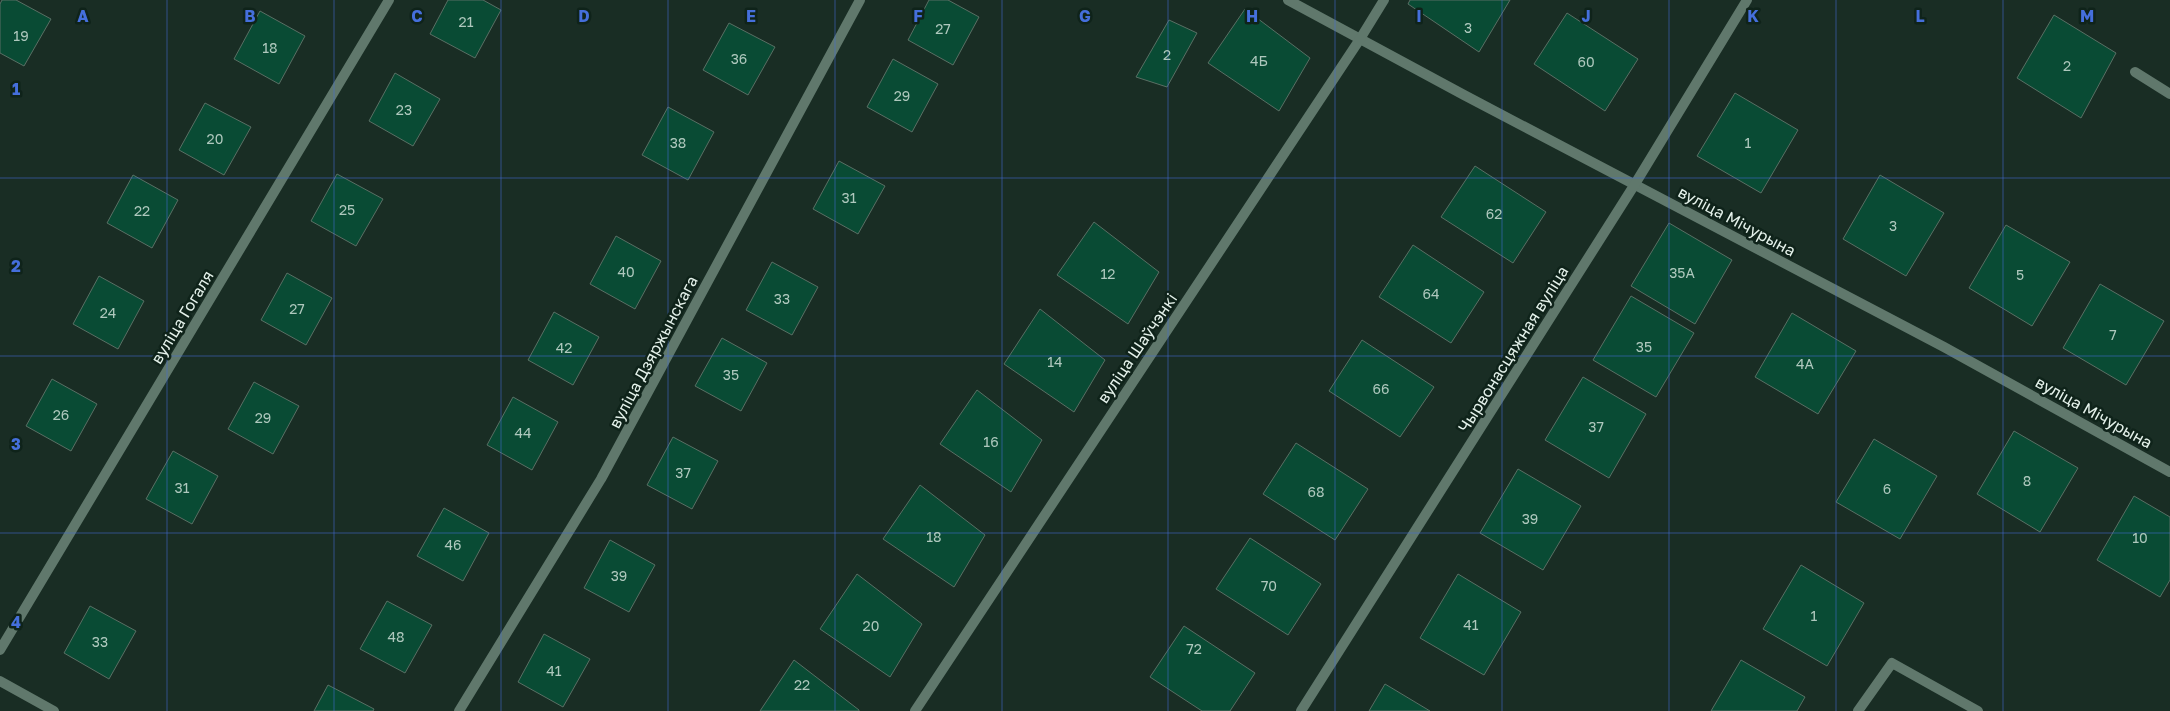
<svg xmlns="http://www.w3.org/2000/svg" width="2170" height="711" viewBox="0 0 2170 711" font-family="'Golos Text',sans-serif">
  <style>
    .building { fill: #094b34; stroke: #596f64 }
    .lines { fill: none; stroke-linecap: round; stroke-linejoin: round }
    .street { stroke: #60786c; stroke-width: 10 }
    .grid { fill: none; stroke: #456fdc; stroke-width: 1; stroke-opacity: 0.55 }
    .labels { text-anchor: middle; stroke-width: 5; stroke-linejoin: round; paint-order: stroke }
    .number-label { font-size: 14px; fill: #aec8bd }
    .street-label { font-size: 16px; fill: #e5f2eb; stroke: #0f231a }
    .grid-label { font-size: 16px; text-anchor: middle; font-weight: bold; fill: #456fdc; stroke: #0f231a; stroke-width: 5; stroke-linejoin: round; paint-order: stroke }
  </style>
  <rect width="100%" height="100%" fill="#192d24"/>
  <!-- building -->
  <g class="building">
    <path d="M2,0h14l35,19 -27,47 -24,-13v-49z"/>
    <path d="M448,0h35l18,10 -26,48 -45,-24z"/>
    <path d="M929,0h19l31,17 -26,48 -45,-25z"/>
    <path d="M1410,0h100l-31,52 -71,-48z"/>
    <path d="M1245,9l65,49 -31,53 -71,-48z"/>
    <path d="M260,11l45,25 -26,48 -45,-25z"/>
    <path d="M1567,13l71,46 -33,52 -71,-47z"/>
    <path d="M2054,15l62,38 -35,65 -64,-40z"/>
    <path d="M1169,20l28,13 -30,54 -31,-10z"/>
    <path d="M729,23l46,24 -27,48 -45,-25z"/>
    <path d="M893,59l45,25 -26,48 -45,-25z"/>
    <path d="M395,73l45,26 -27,47 -44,-25z"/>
    <path d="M1735,93l63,37 -37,63 -64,-37z"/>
    <path d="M205,103l46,24 -27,48 -45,-25z"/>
    <path d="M668,107l46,25 -26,48 -46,-25z"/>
    <path d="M839,161l46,25 -27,48 -45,-25z"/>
    <path d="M1475,166l71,46 -33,51 -72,-46z"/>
    <path d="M337,174l46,25 -27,47 -45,-25z"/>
    <path d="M133,175l45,25 -26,48 -45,-25z"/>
    <path d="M1880,175l64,38 -38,63 -63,-37z"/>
    <path d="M1094,222l65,50 -31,52 -71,-49z"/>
    <path d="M1669,223l63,37 -37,64 -64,-38z"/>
    <path d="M2006,225l64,37 -38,64 -63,-38z"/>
    <path d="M616,236l45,25 -26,48 -45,-25z"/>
    <path d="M1413,245l71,47 -33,51 -72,-46z"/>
    <path d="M772,262l46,25 -26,48 -46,-25z"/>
    <path d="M287,273l45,25 -26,47 -45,-25z"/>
    <path d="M99,276l45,25 -26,48 -45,-25z"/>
    <path d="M2100,284l64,37 -38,64 -63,-37z"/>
    <path d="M1631,296l63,37 -38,64 -63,-37z"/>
    <path d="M1040,309l65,51 -31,52 -70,-48z"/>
    <path d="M554,312l45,25 -26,48 -45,-25z"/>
    <path d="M1792,313l64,38 -38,63 -63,-37z"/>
    <path d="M722,338l45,25 -26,48 -46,-25z"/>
    <path d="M1362,340l72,47 -34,50 -71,-46z"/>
    <path d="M1583,377l63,37 -37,64 -64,-38z"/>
    <path d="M52,379l45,25 -26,47 -45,-25z"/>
    <path d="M254,382l45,24 -26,48 -45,-25z"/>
    <path d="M977,390l65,50 -31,52 -71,-48z"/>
    <path d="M513,397l45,25 -26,48 -45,-25z"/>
    <path d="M2014,431l64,37 -38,64 -63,-38z"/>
    <path d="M673,437l45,24 -26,48 -45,-24z"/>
    <path d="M1874,439l63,37 -37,63 -64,-37z"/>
    <path d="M1296,443l72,46 -33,51 -72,-46z"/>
    <path d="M173,451l45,25 -26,48 -46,-25z"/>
    <path d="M1518,469l63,37 -38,64 -63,-37z"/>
    <path d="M920,485l65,50 -31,52 -71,-48z"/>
    <path d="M2134,496l36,21v63l-10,17 -63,-37z"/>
    <path d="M444,508l45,25 -26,48 -46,-25z"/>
    <path d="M1250,538l71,46 -33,51 -72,-46z"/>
    <path d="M610,540l45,25 -26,47 -45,-24z"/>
    <path d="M1801,565l63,38 -37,63 -64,-37z"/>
    <path d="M857,574l65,50 -32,53 -70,-48z"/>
    <path d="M1458,574l63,38 -37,63 -64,-37z"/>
    <path d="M387,601l45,24 -27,48 -45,-24z"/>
    <path d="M90,606l46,25 -27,48 -45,-26z"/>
    <path d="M1184,626l71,47 -25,38h-28l-52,-34z"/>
    <path d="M544,634l46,25 -27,48 -45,-25z"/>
    <path d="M794,660l65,50v1h-99z"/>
    <path d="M1741,660l64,37 -8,14h-86z"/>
    <path d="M1385,684l45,27h-61z"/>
    <path d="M328,685l46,24 -1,2h-59z"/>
  </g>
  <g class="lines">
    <!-- street -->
    <g class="street">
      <path d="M1288,0l176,95 480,252 226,125"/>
      <path d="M2135,72l35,22"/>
      <path d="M0,650l389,-650"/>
      <path d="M0,681l54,30"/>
      <path d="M459,711l142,-232 259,-479"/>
      <path d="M915,711l445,-672 24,-39"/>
      <path d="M1301,711l334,-527 112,-184"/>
      <path d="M1858,711l34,-48 86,48"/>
    </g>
  </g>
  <!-- grid -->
  <path class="grid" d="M167,0v711M334,0v711M501,0v711M668,0v711M835,0v711M1002,0v711M1168,0v711M1335,0v711M1502,0v711M1669,0v711M1836,0v711M2003,0v711M0,178h2170M0,356h2170M0,533h2170"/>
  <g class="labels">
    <!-- number labels -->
    <g class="number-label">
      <text x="466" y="27">21</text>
      <text x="1468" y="33">3</text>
      <text x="943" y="34">27</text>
      <text x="21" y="41">19</text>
      <text x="270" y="53">18</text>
      <text x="1167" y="60">2</text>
      <text x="739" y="64">36</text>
      <text x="1259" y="66">4Б</text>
      <text x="1586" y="67">60</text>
      <text x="2067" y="71">2</text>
      <text x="902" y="101">29</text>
      <text x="404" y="115">23</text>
      <text x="215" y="144">20</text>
      <text x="678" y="148">38</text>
      <text x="1748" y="148">1</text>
      <text x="849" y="203">31</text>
      <text x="347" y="215">25</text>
      <text x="142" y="216">22</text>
      <text x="1494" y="219">62</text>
      <text x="1893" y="231">3</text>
      <text x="626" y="277">40</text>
      <text x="1682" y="278">35А</text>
      <text x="1108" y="279">12</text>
      <text x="2020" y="280">5</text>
      <text x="1431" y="299">64</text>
      <text x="782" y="304">33</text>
      <text x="297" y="314">27</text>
      <text x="108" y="318">24</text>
      <text x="2113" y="340">7</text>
      <text x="1644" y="352">35</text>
      <text x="564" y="353">42</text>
      <text x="1055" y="367">14</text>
      <text x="1805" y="369">4А</text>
      <text x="731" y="380">35</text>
      <text x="1381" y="394">66</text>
      <text x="61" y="420">26</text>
      <text x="263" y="423">29</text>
      <text x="1596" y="432">37</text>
      <text x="523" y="438">44</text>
      <text x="991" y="447">16</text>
      <text x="683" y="478">37</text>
      <text x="2027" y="486">8</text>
      <text x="182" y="493">31</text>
      <text x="1887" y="494">6</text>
      <text x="1316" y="497">68</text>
      <text x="1530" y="524">39</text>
      <text x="934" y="542">18</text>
      <text x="2140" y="543">10</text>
      <text x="453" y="550">46</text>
      <text x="619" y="581">39</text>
      <text x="1269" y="591">70</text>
      <text x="1814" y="621">1</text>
      <text x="1471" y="630">41</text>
      <text x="871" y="631">20</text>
      <text x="396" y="642">48</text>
      <text x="100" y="647">33</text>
      <text x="1194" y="654">72</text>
      <text x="554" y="676">41</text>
      <text x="802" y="690">22</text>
    </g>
    <!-- street labels -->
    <g class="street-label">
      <text transform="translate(1737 221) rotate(28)" y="6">вуліца Мічурына</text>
      <text transform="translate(182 317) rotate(-59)" y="6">вуліца Гогаля</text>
      <text transform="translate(1137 348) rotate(-56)" y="6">вуліца Шаўчэнкі</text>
      <text transform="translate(1513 349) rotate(-58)" y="6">Чырвонасцяжная вуліца</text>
      <text transform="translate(653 352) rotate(-62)" y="6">вуліца Дзяржынскага</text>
      <text transform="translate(2094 412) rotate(29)" y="6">вуліца Мічурына</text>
    </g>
  </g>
  <g class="grid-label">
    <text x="83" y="22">A</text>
    <text x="250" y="22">B</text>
    <text x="417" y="22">C</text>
    <text x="584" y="22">D</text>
    <text x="751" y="22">E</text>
    <text x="918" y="22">F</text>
    <text x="1085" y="22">G</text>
    <text x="1252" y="22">H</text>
    <text x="1419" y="22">I</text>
    <text x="1586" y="22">J</text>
    <text x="1753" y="22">K</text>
    <text x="1920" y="22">L</text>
    <text x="2087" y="22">M</text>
    <text x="16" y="95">1</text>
    <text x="16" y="272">2</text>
    <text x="16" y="450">3</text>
    <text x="16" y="628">4</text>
  </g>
</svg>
